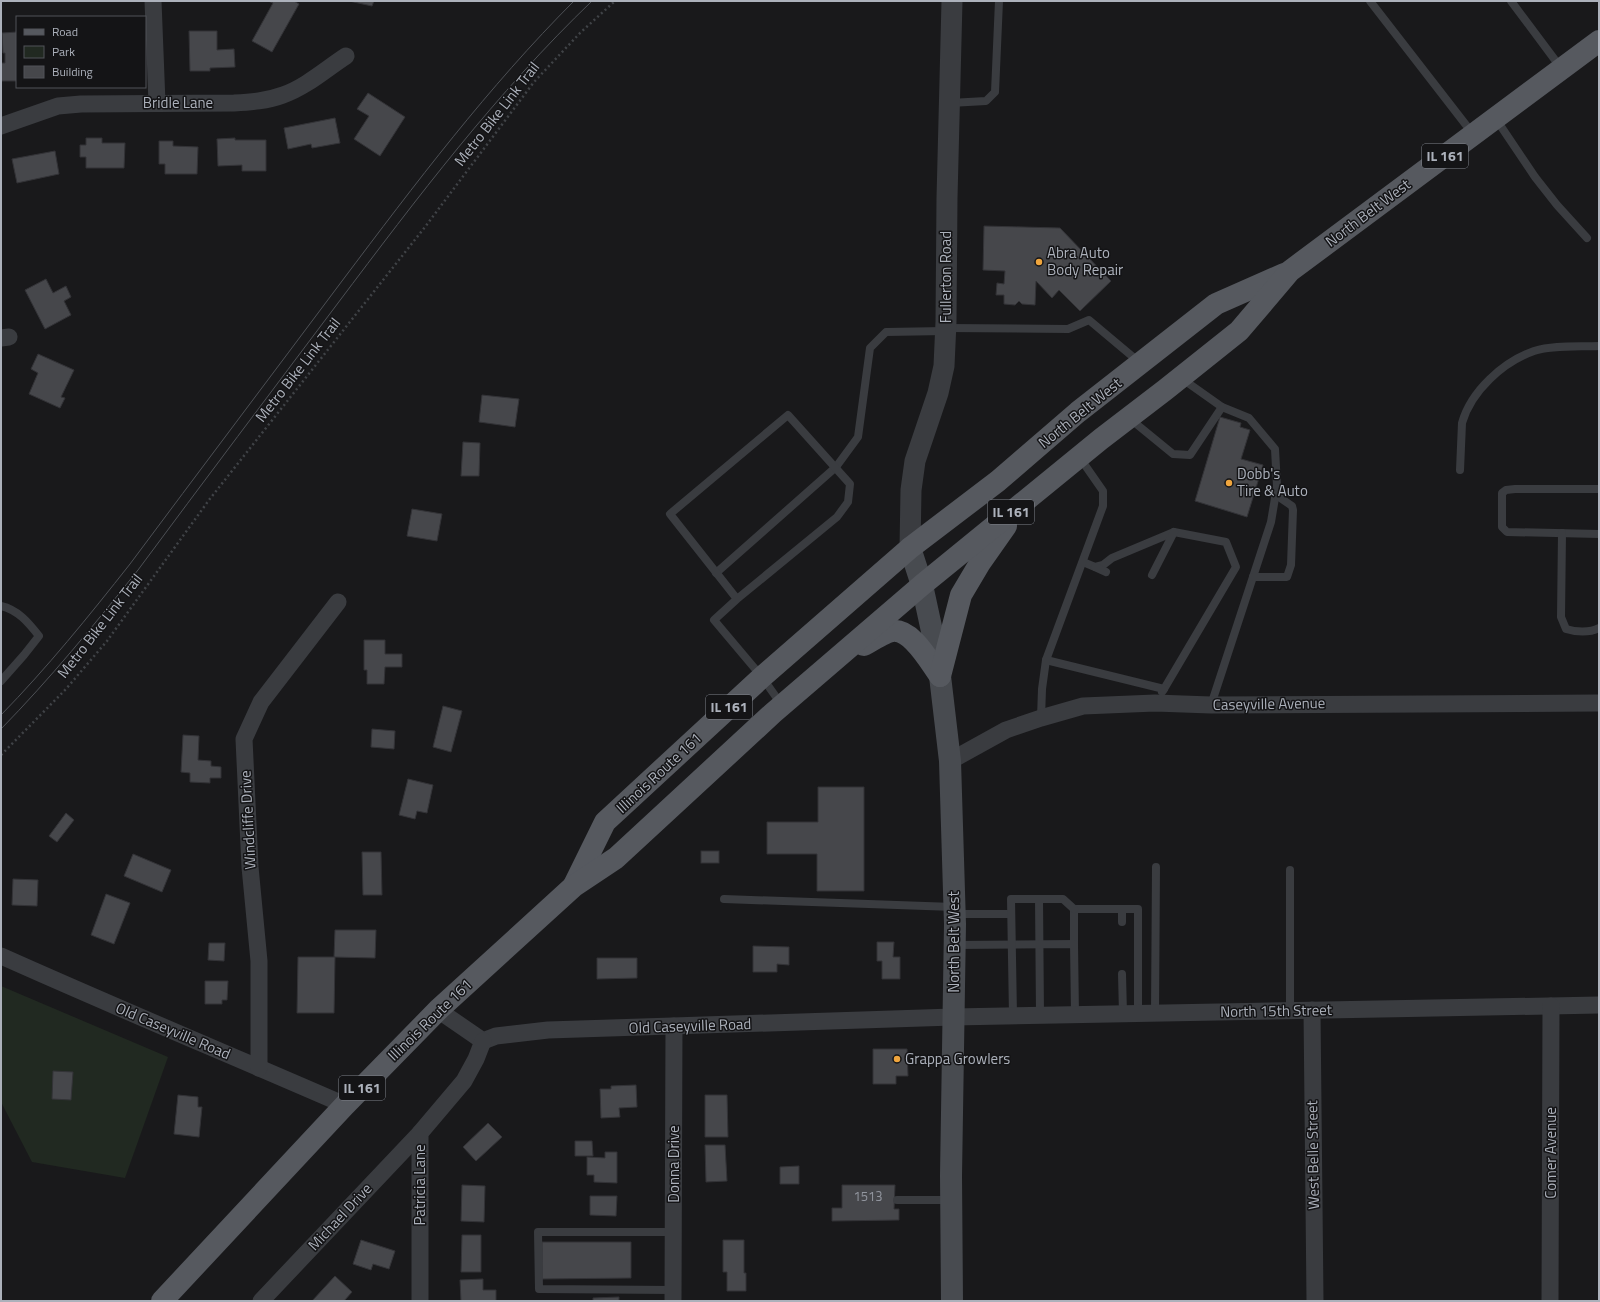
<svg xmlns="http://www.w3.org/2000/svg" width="1600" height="1302" viewBox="0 0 1600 1302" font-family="'Titillium Web',sans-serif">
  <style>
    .green { fill: #212921 }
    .building { fill: #46474b; stroke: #333337 }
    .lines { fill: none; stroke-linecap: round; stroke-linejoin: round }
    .path { stroke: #404347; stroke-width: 2.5; stroke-dasharray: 2 3; stroke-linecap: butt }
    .service { stroke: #3a3c40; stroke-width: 8 }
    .minor { stroke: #3a3c40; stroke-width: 17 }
    .tertiary { stroke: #3a3c40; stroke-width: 21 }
    .secondary { stroke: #484b50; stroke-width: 22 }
    .primary { stroke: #56595f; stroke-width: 22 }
    .tram { stroke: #4d5055; stroke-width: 1 }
    .poi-dot { fill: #efa53d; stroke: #141416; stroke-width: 1.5 }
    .labels { text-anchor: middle; stroke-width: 3; stroke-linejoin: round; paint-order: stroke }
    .number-label { font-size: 13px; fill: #92969f }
    .shield { fill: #141416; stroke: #7e828a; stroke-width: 1 }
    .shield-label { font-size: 14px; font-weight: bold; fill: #acb1bb }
    .street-label { font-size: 15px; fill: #acb1bb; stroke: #141416 }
    .poi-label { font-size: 15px; fill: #acb1bb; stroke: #141416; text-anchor: start }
  </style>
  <rect width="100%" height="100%" fill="#19191b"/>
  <!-- green -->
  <path class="green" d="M1,986l167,71 -43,121 -93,-16 -31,-60z"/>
  <!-- building -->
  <g class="building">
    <path d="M268,1h26l5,3 -27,48 -20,-11 21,-38z"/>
    <path d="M349,1h25l-2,5z"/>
    <path d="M189,31h28v19l17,-1 1,18 -25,1v3h-20z"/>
    <path d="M17,32v49h-16v-18h4v-10h-2l-1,-20z"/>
    <path d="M368,93l37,24 -25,39 -26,-17 15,-23 -12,-7z"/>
    <path d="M335,118l5,25 -28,5 -1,-4 -23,5 -4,-21z"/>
    <path d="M86,138h16v5h23l-1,25h-38v-11h-6v-12h6z"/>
    <path d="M235,138v2h31v31h-24v-6l-24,1 -1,-27z"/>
    <path d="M159,141h14v5l25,1 -1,27h-32v-10h-6z"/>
    <path d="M55,151l4,23 -42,9 -5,-24z"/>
    <path d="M984,226l76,2 51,53 -31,30 -21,-21 -7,8 -16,-17 -1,24 -13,-1 -3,-3 -4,4 -11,-1v-9h-8l1,-12 7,1 1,-13 -22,-1z"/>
    <path d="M46,279l7,14 13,-7 5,11 -7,4 7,14 -26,14 -20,-39z"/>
    <path d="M38,354l36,16 -13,27 4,1 -5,10 -31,-14 9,-21 -7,-4z"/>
    <path d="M482,395l37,4 -4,28 -36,-5z"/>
    <path d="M1220,417l21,6 -1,4 10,3 -9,29 22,6 -16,52 -52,-16z"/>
    <path d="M463,442l17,1 -1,33h-18z"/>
    <path d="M412,509l30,5 -5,27 -30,-5z"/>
    <path d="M364,640h21v14h17v13h-17l-1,17h-17v-14h-3z"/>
    <path d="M443,706l19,5 -11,41 -18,-5z"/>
    <path d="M372,729l23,2 -1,18 -23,-2z"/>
    <path d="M183,735l16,1 -1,24 13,1v5l10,1v11h-11v5l-20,-1v-9l-9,-1z"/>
    <path d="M408,779l25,6 -6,28 -10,-2 -2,8 -16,-4z"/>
    <path d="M818,787h46v104h-47v-37h-50v-32h51z"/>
    <path d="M66,813l8,7 -17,22 -8,-6z"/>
    <rect x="701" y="851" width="18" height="12"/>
    <path d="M362,852h19l1,43h-19z"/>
    <path d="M133,854l38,16 -9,22 -38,-16z"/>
    <path d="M13,879l25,1 -1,26 -25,-1z"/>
    <path d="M106,894l24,9 -16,41 -23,-9z"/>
    <path d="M335,930h41l-1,28 -41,-1z"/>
    <path d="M877,942h17l-1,15h7v22h-18v-18h-5z"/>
    <path d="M209,943h16l-1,18 -16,-1z"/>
    <path d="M753,946l36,1v18l-12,-1v8h-24z"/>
    <path d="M298,957h37l-1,56h-37z"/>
    <path d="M597,958h40v20l-40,1z"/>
    <path d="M205,981h23l-1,19h-5v4h-17z"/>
    <path d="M873,1049h34l1,27h-12v8h-23z"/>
    <path d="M53,1071l20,1 -2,28 -19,-1z"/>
    <path d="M636,1085l1,22 -18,1 1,9 -19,1 -1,-29h11v-3z"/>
    <path d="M178,1095l20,2v10h4l-3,30 -25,-3z"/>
    <path d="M705,1095h22l1,42h-23z"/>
    <path d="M488,1123l14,14 -26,24 -13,-14z"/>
    <path d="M575,1141h17l1,15h-18z"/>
    <path d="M705,1145h20l2,36 -21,1z"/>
    <path d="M605,1152h12v31l-23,-1v-7h-7v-18l18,1z"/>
    <path d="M799,1166v18h-19v-17z"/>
    <path d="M462,1185l23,1 -1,36 -23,-1z"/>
    <path d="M842,1185h53l-1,24h5v11l-67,1v-13h10z"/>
    <path d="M590,1196h27l-1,20 -26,-1z"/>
    <path d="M462,1235h19v37h-20z"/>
    <path d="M361,1240l34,11 -6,18 -16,-5 -2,6 -18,-6z"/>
    <path d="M723,1240h21v33h2v18h-19v-19h-4z"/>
    <path d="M542,1242h89v36l-89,1z"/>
    <path d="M335,1276l17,16 -8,9h-32z"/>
    <path d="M483,1279v11h13v11h-35l-1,-21z"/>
    <path d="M619,1297v4h-26v-3z"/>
  </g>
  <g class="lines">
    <!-- path -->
    <path class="path" d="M1,755l65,-66 41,-48 102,-141 216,-273 109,-145 46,-49 35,-32"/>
    <!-- service -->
    <g class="service">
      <path d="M1370,1l103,133"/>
      <path d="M1511,1l50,67"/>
      <path d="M950,103l36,-2 9,-9 4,-91"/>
      <path d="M1496,119l39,58 22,28 30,33"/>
      <path d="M946,328l122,1 21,-9 50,42"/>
      <path d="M1181,378l41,29 27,11 26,31 2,37 -6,36 -60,183"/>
      <path d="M1129,418l44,36 17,1 32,-48"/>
      <path d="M1460,470l2,-47c9,-32 41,-61 72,-72 20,-6 44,-4 65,-5"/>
      <path d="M1599,489h-84l-9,1 -4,3v34l5,5 92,2"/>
      <path d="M1562,533l-1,84 5,12c9,3 24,4 33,-1"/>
      <path d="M1083,562l12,5 8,-2 9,-7 62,-26 52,10 10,25 -72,122"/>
      <path d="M1095,567l11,5"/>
      <path d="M716,573l120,-106 22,-30 12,-89 16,-16 59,-1"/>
      <path d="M1152,575l22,-43"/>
      <path d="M1253,577h34l4,-12 2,-55 -1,-4 -16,-11"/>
      <path d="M737,599l100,-82 11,-15 2,-18 -62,-69 -118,99 67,85 -23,21 48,57 19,27"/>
      <path d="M1,606c17,4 27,16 38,30l-15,19 -23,26"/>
      <path d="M1046,660l118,29 -2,3"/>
      <path d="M1041,718l1,-29 4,-29 57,-154v-15l-23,-33"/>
      <path d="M1290,870v140"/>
      <path d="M724,899l230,8"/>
      <path d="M1039,899l1,116"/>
      <path d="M1122,909v13"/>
      <path d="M956,914h55"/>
      <path d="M1074,944v-35h64v104"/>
      <path d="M955,945l119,-1 1,71"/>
      <path d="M1122,974l1,40"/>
      <path d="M1155,1013l1,-146"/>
      <path d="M1013,1016l-2,-117h52l11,10"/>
      <path d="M897,1200h54"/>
      <path d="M673,1290l-134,-1 -1,-57h136"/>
    </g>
    <!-- minor -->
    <g class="minor">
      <path d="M153,1l4,102"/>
      <path d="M1,126l57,-20 23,-2 153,-1c17,-1 33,-2 49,-8 23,-8 43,-26 63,-39"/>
      <path d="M1,338l8,-1"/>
      <path d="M950,761l56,-31 35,-12 42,-12 72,-3 56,2 388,-2"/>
      <path d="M1,956c114,51 229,99 344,149"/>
      <path d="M438,1010l45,31 13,-5 52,-6 405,-13 646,-12"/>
      <path d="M1312,1010l3,291"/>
      <path d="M259,1068v-107l-9,-94 -6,-128 17,-37 77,-100"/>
      <path d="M261,1301l159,-168"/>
      <path d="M420,1301v-168l44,-52 12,-22 7,-18"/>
      <path d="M673,1301l1,-275"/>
      <path d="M1550,1301l1,-295"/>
    </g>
    <!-- tertiary -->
    <path class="tertiary" d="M910,548l1,-58 4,-29 23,-68 6,-27 2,-44 1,-124 5,-197"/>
    <!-- secondary -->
    <path class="secondary" d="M910,548l12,37 16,74 12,102 5,163 -4,252 1,125"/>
    <!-- primary -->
    <g class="primary">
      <path d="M864,645c7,-4 21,-13 28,-14 20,-3 38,32 48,45"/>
      <path d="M940,676l21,-81 19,-32 26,-37"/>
      <path d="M574,885l31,-63 157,-145 148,-129 88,-67 80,-69 138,-108 68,-30"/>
      <path d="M162,1301l183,-196 93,-95 136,-124 42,-28 157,-145 149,-128 179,-146 64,-49 74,-59 51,-60 309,-230"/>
    </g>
    <!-- tram -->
    <g class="tram">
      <path d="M1,715c46,-47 88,-99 129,-151 70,-94 141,-188 212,-283 73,-97 146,-194 232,-280"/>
      <path d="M1,729c49,-50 93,-104 137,-159 66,-89 133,-178 200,-267 79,-105 158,-210 254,-302"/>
    </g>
  </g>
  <!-- markers -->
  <g class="poi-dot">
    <circle cx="1039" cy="262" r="4"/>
    <circle cx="1229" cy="483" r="4"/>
    <circle cx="897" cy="1059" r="4"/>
  </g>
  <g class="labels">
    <!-- number labels -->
    <g class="number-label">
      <text x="868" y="1201">1513</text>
    </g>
    <!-- shield labels -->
    <g class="shield">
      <rect x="1422" y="144" width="46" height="24" rx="3"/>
      <rect x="988" y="500" width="46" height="24" rx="3"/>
      <rect x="706" y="695" width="46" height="24" rx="3"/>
      <rect x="339" y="1076" width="46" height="24" rx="3"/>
    </g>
    <g class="shield-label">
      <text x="1445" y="161">IL 161</text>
      <text x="1011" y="517">IL 161</text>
      <text x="729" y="712">IL 161</text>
      <text x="362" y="1093">IL 161</text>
    </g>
    <!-- street labels -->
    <g class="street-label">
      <text x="178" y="108">Bridle Lane</text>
      <text transform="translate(497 114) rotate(-52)" y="5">Metro Bike Link Trail</text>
      <text transform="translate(1368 213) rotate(-37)" y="5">North Belt West</text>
      <text transform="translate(946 277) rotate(-90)" y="5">Fullerton Road</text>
      <text transform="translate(298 370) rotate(-52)" y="5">Metro Bike Link Trail</text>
      <text transform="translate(1080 413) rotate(-39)" y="5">North Belt West</text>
      <text transform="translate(100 626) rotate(-52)" y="5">Metro Bike Link Trail</text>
      <text transform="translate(1269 704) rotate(-1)" y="5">Caseyville Avenue</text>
      <text transform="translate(659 773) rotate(-43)" y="5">Illinois Route 161</text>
      <text transform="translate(248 820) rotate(-93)" y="5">Windcliffe Drive</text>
      <text transform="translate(954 942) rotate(-90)" y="5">North Belt West</text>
      <text transform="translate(1276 1011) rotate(-1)" y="5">North 15th Street</text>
      <text transform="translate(430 1020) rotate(-44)" y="5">Illinois Route 161</text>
      <text transform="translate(690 1026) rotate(-2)" y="5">Old Caseyville Road</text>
      <text transform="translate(173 1031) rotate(23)" y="5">Old Caseyville Road</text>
      <text transform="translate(1551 1153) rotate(-90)" y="5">Comer Avenue</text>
      <text transform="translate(1313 1155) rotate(-91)" y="5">West Belle Street</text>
      <text transform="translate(674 1164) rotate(-90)" y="5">Donna Drive</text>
      <text transform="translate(420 1185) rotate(-90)" y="5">Patricia Lane</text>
      <text transform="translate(340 1217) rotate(-47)" y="5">Michael Drive</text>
    </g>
    <!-- poi labels -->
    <g class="poi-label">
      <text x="1047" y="258">Abra Auto<tspan x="1047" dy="17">Body Repair</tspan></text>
      <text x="1237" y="479">Dobb's<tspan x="1237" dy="17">Tire &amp; Auto</tspan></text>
      <text x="905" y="1064">Grappa Growlers</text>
    </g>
  </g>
  <!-- border -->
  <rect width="1600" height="1302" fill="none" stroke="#acb1bb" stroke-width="4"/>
  <!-- legend -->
  <rect x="16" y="16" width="130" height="72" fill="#141416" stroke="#515358"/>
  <rect x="24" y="29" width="20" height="6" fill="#56595f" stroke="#515358"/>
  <text x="52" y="36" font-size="12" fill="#acb1bb">Road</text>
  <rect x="24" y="46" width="20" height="12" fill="#212921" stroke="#515358"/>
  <text x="52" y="56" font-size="12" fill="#acb1bb">Park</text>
  <rect x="24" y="66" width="20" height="12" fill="#46474b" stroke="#515358"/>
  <text x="52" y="76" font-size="12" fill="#acb1bb">Building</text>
</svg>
